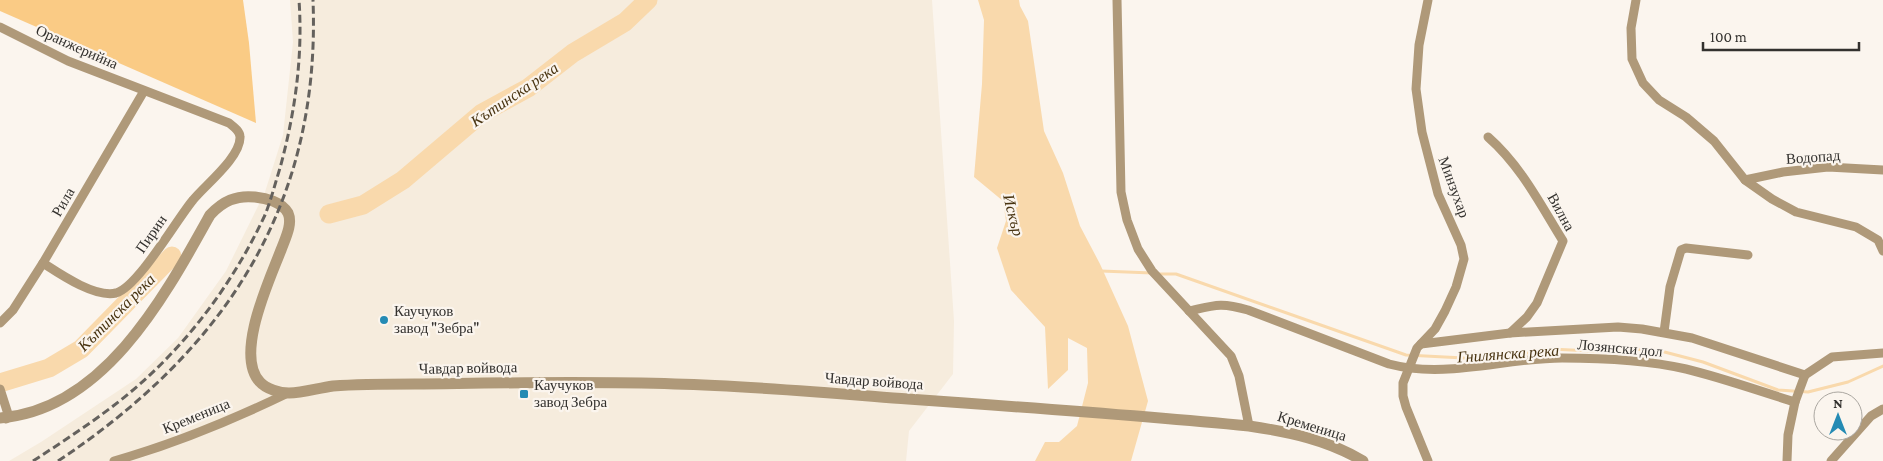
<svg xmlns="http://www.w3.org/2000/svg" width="1883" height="461" viewBox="0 0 1883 461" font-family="'Crimson Pro',serif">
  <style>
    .built { fill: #f6ecdd }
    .green { fill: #facb85 }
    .water { fill: #f9d9ac }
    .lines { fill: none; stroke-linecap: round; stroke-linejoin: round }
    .stream { stroke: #f9d9ac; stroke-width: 3 }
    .river { stroke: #f9d9ac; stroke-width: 19 }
    .minor { stroke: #af9979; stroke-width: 9 }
    .tertiary { stroke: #af9979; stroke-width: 11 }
    .rail { stroke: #64615d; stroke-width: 3; stroke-dasharray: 8 4; stroke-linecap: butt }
    .poi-dot { fill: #258bb4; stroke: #fbf5ee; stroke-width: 2 }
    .labels { text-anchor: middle; stroke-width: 4.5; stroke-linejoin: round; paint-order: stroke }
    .street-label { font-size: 15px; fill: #33312e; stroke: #fbf5ee }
    .poi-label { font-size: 15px; fill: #33312e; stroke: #fbf5ee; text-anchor: start }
    .water-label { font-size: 16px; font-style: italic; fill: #483310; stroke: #fbf5ee }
  </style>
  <rect width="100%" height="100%" fill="#fbf5ee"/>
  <!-- built -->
  <path class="built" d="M290,0h642l22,321 -1,53 -44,57 -3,30h-897l32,-19 95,-63 42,-41 48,-67 39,-79 18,-57 10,-93z"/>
  <!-- green -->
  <path class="green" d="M0,0h243l6,43 7,80 -256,-112z"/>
  <!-- water -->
  <path class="water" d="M978,0h41l1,6 8,15 16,110 19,42 17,53 20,38 28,62 20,75 -17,60h-96l10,-19h14l18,-16 11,-43 -1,-35 -19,-10v32l-20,19 -3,-62 -34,-37 -14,-42 9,-27 -3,-20 -29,-24 8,-93 2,-64z"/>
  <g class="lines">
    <!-- stream -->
    <g class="stream">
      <path d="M1101,271l51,2"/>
      <path d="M1158,274h18l230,81 58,3 24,-5 15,4 48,-8 40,2 62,-2 50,13 75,28 30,2 40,-10 35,-16"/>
    </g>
    <!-- river -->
    <g class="river">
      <path d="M329,214l34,-9 40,-25 79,-67 46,-25 45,-35 52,-31 23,-22"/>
      <path d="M0,383l49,-15 32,-19 91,-93"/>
    </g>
    <!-- minor -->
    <g class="minor">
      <path d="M1117,0l4,192 6,28 11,29 14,22 79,85 8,20 10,50"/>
      <path d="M1428,0l-9,45 -3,44 6,43 16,62 23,51 3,14 -8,28 -11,24 -10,18 -18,19 -14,35v13l3,11 22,54"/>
      <path d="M1636,0l-5,28 1,31 11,24 16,17 27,17 28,24 31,39 27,19 24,13 60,15 22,13 5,11"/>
      <path d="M0,27l68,34 161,62c5,4 11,8 11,14 1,20 -36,49 -47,63 -16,19 -55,87 -77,93 -21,5 -56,-19 -73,-30"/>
      <path d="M1488,137c33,29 52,67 75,104l-26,62 -10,14 -17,16"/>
      <path d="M1745,180l38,-8 45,-5 55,3"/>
      <path d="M1189,311c26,-6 32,-9 59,-1l141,54c57,15 115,-6 173,-6 41,0 84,2 124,11 37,9 73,22 109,33l10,-27"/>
      <path d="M0,323l13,-13 30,-47 101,-172"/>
      <path d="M1664,332l6,-45 11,-37 5,-2 62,7"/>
      <path d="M1421,344l89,-11 108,-6 24,2 50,9 113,37"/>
      <path d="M1805,375l27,-18 51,-4"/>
      <path d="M0,389l9,28 -3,2"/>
      <path d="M114,461c60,-17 118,-41 174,-68"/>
      <path d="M1787,461l1,-26 7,-33"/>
      <path d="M1831,461l40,-45 12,-7"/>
    </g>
    <!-- tertiary -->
    <path class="tertiary" d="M0,418c104,-8 165,-122 210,-203 13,-14 26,-20 45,-18 11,1 27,5 33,16 5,11 -3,26 -7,37 -11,29 -47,105 -21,132 6,7 20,11 29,11 14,0 29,-5 44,-7 27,-2 54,-2 82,-2 86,-1 173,-3 260,0 78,2 156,9 233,15 114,8 228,16 341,27 41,6 79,14 114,35"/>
    <!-- rail -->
    <g class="rail">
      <path d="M33,461c37,-24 74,-48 107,-77 53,-47 95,-105 125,-169 6,-15 10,-31 15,-47 15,-55 23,-111 19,-168"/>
      <path d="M58,461c167,-111 263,-256 255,-461"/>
    </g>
  </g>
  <!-- markers -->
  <g class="poi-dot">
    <circle cx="384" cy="320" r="5"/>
    <rect x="519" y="389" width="10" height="10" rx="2.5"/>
  </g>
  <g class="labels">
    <!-- street labels -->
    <g class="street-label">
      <text transform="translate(77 47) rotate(24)" y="5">Оранжерийна</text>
      <text transform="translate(1813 157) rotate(-4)" y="5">Водопад</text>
      <text transform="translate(1454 187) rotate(70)" y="5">Минзухар</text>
      <text transform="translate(63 202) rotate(-60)" y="5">Рила</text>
      <text transform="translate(1561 212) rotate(61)" y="5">Вилна</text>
      <text transform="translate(151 234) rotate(-55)" y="5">Пирин</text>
      <text transform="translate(1620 348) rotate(5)" y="5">Лозянски дол</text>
      <text transform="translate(468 368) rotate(-1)" y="5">Чавдар войвода</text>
      <text transform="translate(874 381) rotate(4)" y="5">Чавдар войвода</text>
      <text transform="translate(196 416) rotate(-22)" y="5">Кременица</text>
      <text transform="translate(1312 426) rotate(17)" y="5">Кременица</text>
    </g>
    <!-- poi labels -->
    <g class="poi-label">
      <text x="394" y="316">Каучуков<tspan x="394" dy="17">завод "Зебра"</tspan></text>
      <text x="534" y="390">Каучуков<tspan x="534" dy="17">завод Зебра</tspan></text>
    </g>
    <!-- water labels -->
    <g class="water-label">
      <text transform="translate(514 94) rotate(-34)" y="6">Кътинска река</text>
      <text transform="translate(1014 215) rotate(76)" y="6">Искър</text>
      <text transform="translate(116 312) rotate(-45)" y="6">Кътинска река</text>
      <text transform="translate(1508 353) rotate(-4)" y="6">Гнилянска река</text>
    </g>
  </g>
  <!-- north arrow -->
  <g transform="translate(1838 416)"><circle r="24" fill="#fbf5ee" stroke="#aba7a1"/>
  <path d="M0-4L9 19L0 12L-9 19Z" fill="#258bb4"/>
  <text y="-8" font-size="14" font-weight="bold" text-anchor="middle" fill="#33312e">N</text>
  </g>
  <!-- scale -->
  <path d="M1703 42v8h156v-8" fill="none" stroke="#33312e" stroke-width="2.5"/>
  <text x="1710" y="42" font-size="15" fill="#33312e" stroke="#fbf5ee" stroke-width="4" paint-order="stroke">100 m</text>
</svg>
